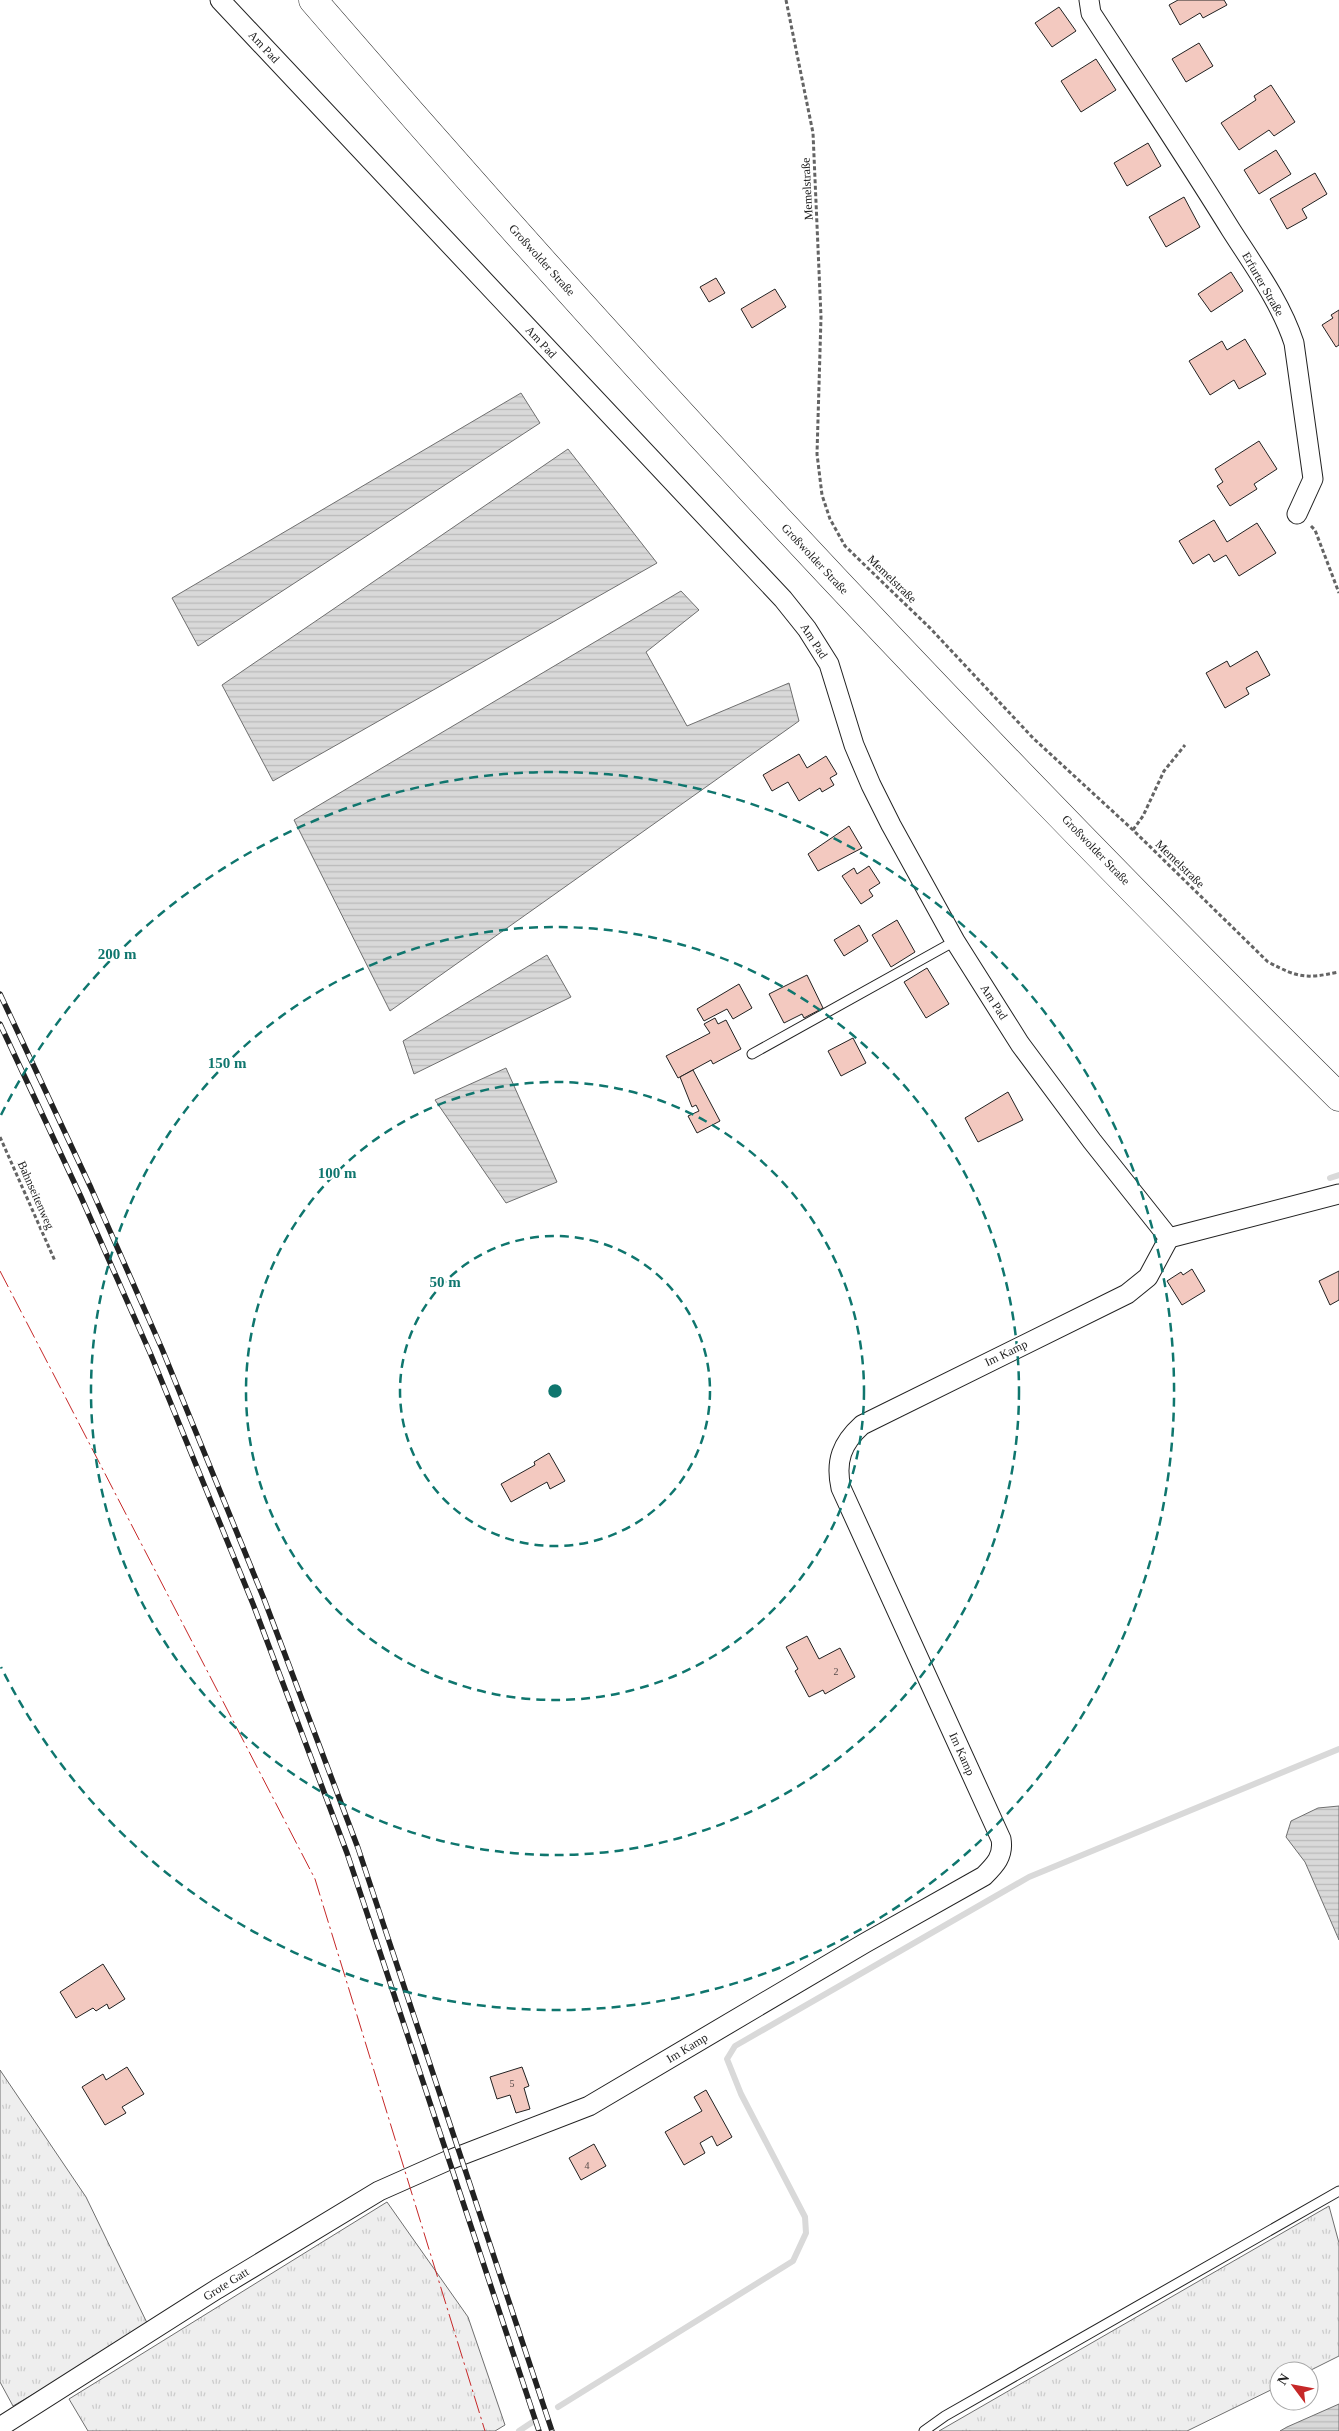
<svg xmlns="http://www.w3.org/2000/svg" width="1339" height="2431" viewBox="0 0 1339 2431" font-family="'Times New Roman',serif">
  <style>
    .grass { fill: url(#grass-tufts); stroke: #6f6f6f }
    .water { fill: url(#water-rules); stroke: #6f6f6f }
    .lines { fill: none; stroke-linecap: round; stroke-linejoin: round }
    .stream { stroke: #d9d9d9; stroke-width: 6 }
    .building { fill: #f3c9c0; stroke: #222 }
    .service-casing { stroke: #222; stroke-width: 11 }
    .minor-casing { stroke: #222; stroke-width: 21 }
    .primary-casing { stroke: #222; stroke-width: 29 }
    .path { stroke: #646464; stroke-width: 3; stroke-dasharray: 4 2.5; stroke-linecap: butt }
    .service { stroke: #fff; stroke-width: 9 }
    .minor { stroke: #fff; stroke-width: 19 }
    .primary { stroke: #fff; stroke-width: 28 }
    .rail-casing { stroke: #222; stroke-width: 5.5 }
    .rail { stroke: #fff; stroke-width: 4; stroke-dasharray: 11; stroke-linecap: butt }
    .power { stroke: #c62828; stroke-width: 1; stroke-dasharray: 18 4 2.5 4; stroke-linecap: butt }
    .ring { fill: none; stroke: #0f766e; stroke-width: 2.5; stroke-dasharray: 9 6 }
    .labels { text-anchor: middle; stroke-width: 4; stroke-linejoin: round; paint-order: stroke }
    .number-label { font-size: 10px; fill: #564c4a }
    .street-label { font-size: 12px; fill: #222; stroke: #fff }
    .centre { fill: #0f766e; stroke: #fff; stroke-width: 2.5 }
    .ring-label { font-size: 15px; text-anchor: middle; font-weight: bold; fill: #0f766e; stroke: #fff; stroke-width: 4; stroke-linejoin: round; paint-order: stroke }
  </style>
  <defs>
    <pattern id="grass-tufts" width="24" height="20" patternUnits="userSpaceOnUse" patternTransform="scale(1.25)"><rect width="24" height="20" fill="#eee"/><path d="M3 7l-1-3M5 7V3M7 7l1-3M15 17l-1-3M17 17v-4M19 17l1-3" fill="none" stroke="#ccc"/></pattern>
    <pattern id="water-rules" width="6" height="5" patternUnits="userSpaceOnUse" patternTransform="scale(1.25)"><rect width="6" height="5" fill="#d9d9d9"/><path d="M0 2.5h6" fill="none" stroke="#bababa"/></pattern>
  </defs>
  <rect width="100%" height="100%" fill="#fff"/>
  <!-- grass -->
  <g class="grass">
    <path d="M0,2070l86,127 63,130 -136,79 -13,-24z"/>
    <path d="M387,2202l81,115 37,108 -10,6h-407l-19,-32z"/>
    <path d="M1329,2206l10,37v113l-30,15h-30v15l-92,45h-248z"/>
  </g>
  <!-- water -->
  <g class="water">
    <path d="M521,393l19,30 -342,223 -26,-48z"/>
    <path d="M568,449l89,114 -384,218 -51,-96z"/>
    <path d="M681,591l18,19 -53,42 41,74 102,-43 10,38 -409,290 -96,-191z"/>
    <path d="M547,955l24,42 -157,77 -11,-33z"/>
    <path d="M506,1068l51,114 -51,21 -71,-103z"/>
    <path d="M1339,1806v134l-34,-78 -19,-25 5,-16 27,-13z"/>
    <path d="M1339,2404v27h-59l7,-4z"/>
  </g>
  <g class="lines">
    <!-- stream -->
    <g class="stream">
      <path d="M1330,1178l9,-3"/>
      <path d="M558,2407l235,-146 13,-28 -1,-16 -64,-123 -14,-35 8,-13 294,-169 310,-128"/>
      <path d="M519,2431l15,-10"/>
    </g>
  </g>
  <!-- building -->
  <g class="building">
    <path d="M1178,0h46l3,5 -24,13 -3,-5 -20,12 -11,-20z"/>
    <path d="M1059,7l17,24 -24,16 -17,-24z"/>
    <path d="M1199,43l14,23 -27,16 -14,-23z"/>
    <path d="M1096,59l20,31 -35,22 -20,-31z"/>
    <path d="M1271,85l24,37 -21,14 -5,-6 -30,20 -18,-27 35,-23 -2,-4z"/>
    <path d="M1148,143l13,23 -34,20 -13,-23z"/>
    <path d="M1276,150l15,24 -32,20 -15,-24z"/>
    <path d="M1315,173l12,21 -25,15 5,9 -20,11 -17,-30z"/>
    <path d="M1184,197l16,30 -34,20 -17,-30z"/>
    <path d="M1231,272l12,19 -32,21 -13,-18z"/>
    <path d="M716,278l9,15 -16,9 -9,-15z"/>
    <path d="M775,289l11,18 -34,21 -11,-19z"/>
    <path d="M1339,310v35l-3,2 -14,-22 11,-7 -2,-3z"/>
    <path d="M1245,339l21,35 -27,15 -5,-9 -24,15 -21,-34 33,-20 5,9z"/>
    <path d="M1259,441l18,28 -23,15 3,5 -27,17 -13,-20 6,-4 -8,-13z"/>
    <path d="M1214,520l13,22 30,-19 19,30 -37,23 -13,-21 -12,7 -5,-8 -16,10 -14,-23z"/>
    <path d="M1257,651l13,24 -24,13 3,6 -24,14 -19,-35 21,-12 3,6z"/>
    <path d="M799,754l8,14 19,-12 11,18 -7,4 4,7 -12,7 -2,-4 -21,13 -11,-19 -16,9 -9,-16z"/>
    <path d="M849,826l13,22 -44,23 -10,-17z"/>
    <path d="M869,866l11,17 -11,7 4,6 -12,8 -19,-28 12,-8 3,6z"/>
    <path d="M897,920l18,32 -24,15 -19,-32z"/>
    <path d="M859,925l9,16 -24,15 -10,-16z"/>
    <path d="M927,968l22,36 -23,14 -22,-36z"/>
    <path d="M807,975l16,33 -19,10 -2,-4 -18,9 -15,-29z"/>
    <path d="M739,984l13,24 -19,11 -6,-10 -23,12 -7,-12z"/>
    <path d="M715,1018l3,6 8,-4 15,29 -28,15 -2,-4 -33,18 -12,-22 44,-23 -6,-9z"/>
    <path d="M853,1038l13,25 -25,13 -13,-25z"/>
    <path d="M693,1070l27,51 -23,12 -9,-17 11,-5 -3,-6 -4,2 -12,-30z"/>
    <path d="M1008,1092l15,28 -45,22 -13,-24z"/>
    <path d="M1192,1269l13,22 -23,14 -15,-24 14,-9 2,3z"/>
    <path d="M1339,1271v29l-9,5 -11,-24z"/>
    <path d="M549,1453l16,28 -15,8 -3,-7 -36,20 -10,-18 34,-19 -1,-3z"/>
    <path d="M807,1636l12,23 21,-11 15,29 -30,17 -2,-4 -14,7 -14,-26 3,-2 -12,-22z"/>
    <path d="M103,1964l22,35 -16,10 -2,-5 -11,7 -3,-3 -17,10 -16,-26z"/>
    <path d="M127,2067l17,27 -22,13 4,6 -21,12 -23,-38 21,-13 3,6z"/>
    <path d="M522,2067l7,19 -5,2 6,21 -14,4 -6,-18 -13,4 -7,-22z"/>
    <path d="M706,2090l26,47 -15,9 -5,-10 -12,7 5,10 -21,12 -19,-33 37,-21 -8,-14z"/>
    <path d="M594,2144l12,22 -25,14 -12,-22z"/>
  </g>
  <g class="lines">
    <!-- service casing -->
    <g class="service-casing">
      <g id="service">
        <path d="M752,1054l203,-113"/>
        <path d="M924,2431l21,-15 394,-225"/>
      </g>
    </g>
    <!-- minor casing -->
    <g class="minor-casing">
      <g id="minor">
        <path d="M220,0l563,599 24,30 22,35 25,81 17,40 20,40 64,116 65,103 72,97 77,97"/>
        <path d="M1089,0l2,13c47,72 95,144 140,217 23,36 50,73 63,113l19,136 -16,35"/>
        <path d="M1169,1238l170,-44"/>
        <path d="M0,2427l217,-138 162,-98 70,-31 140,-54 276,-163 119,-67c11,-11 20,-20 17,-37l-160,-351c-6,-27 1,-45 21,-63l265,-131 21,-17 21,-39"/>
      </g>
    </g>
    <!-- primary casing -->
    <g class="primary-casing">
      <path id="primary" d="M313,0c327,380 670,744 1026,1097"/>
    </g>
    <!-- path -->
    <g class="path">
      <path d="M786,0l27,133 8,184 -4,137 5,41 8,24 15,27 86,83 102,109 100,92 135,132c31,16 37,17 71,10"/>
      <path d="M1311,526l4,4 24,63"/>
      <path d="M1133,830l10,-14 21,-45 21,-26"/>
      <path d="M0,1137l55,124"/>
    </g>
    <!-- service -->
    <use href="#service" class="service"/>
    <!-- minor -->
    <use href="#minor" class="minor"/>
    <!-- primary -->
    <use href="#primary" class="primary"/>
    <!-- rail casing -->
    <g class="rail-casing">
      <g id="rail">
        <path d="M0,994l91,194 71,161 102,250 94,249 194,583"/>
        <path d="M0,1024l81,173 70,158 102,249 94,249 192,578"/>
      </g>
    </g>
    <!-- rail -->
    <use href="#rail" class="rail"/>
    <!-- power -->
    <path class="power" d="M0,1271l315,608 170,552"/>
  </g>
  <!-- distance rings -->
  <g class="ring">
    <circle cx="555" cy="1391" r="155"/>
    <circle cx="555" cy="1391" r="309"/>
    <circle cx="555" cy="1391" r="464"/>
    <path d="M1 1115A619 619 0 1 1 1 1667"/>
  </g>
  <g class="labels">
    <!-- number labels -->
    <g class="number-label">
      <text x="836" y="1675">2</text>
      <text x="512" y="2087">5</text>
      <text x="587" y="2169">4</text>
    </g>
    <!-- street labels -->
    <g class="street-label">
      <text transform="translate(264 47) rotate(47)" y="4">Am Pad</text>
      <text transform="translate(807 189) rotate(-93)" y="4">Memelstraße</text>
      <text transform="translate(542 260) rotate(48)" y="4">Großwolder Straße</text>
      <text transform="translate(1263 284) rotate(60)" y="4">Erfurter Straße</text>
      <text transform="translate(541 342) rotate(47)" y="4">Am Pad</text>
      <text transform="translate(815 559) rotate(47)" y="4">Großwolder Straße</text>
      <text transform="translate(892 579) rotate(44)" y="4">Memelstraße</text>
      <text transform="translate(814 641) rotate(57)" y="4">Am Pad</text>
      <text transform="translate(1096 850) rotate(46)" y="4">Großwolder Straße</text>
      <text transform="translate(1180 864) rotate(44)" y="4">Memelstraße</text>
      <text transform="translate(994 1002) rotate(57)" y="4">Am Pad</text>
      <text transform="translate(36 1195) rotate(66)" y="4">Bahnseitenweg</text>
      <text transform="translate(1006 1353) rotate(-26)" y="4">Im Kamp</text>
      <text transform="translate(962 1754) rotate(66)" y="4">Im Kamp</text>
      <text transform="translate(687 2048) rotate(-31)" y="4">Im Kamp</text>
      <text transform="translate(226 2284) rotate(-32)" y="4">Grote Gatt</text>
    </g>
  </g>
  <circle cx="555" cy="1391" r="8" class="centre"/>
  <g class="ring-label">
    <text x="117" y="959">200 m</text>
    <text x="227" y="1068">150 m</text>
    <text x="337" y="1178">100 m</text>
    <text x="445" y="1287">50 m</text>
  </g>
  <!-- north arrow -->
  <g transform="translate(1294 2386) rotate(302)"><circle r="24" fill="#ffffff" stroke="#a7a7a7"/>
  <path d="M0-4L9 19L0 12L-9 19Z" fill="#c62828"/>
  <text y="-8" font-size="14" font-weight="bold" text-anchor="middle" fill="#222222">N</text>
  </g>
</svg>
